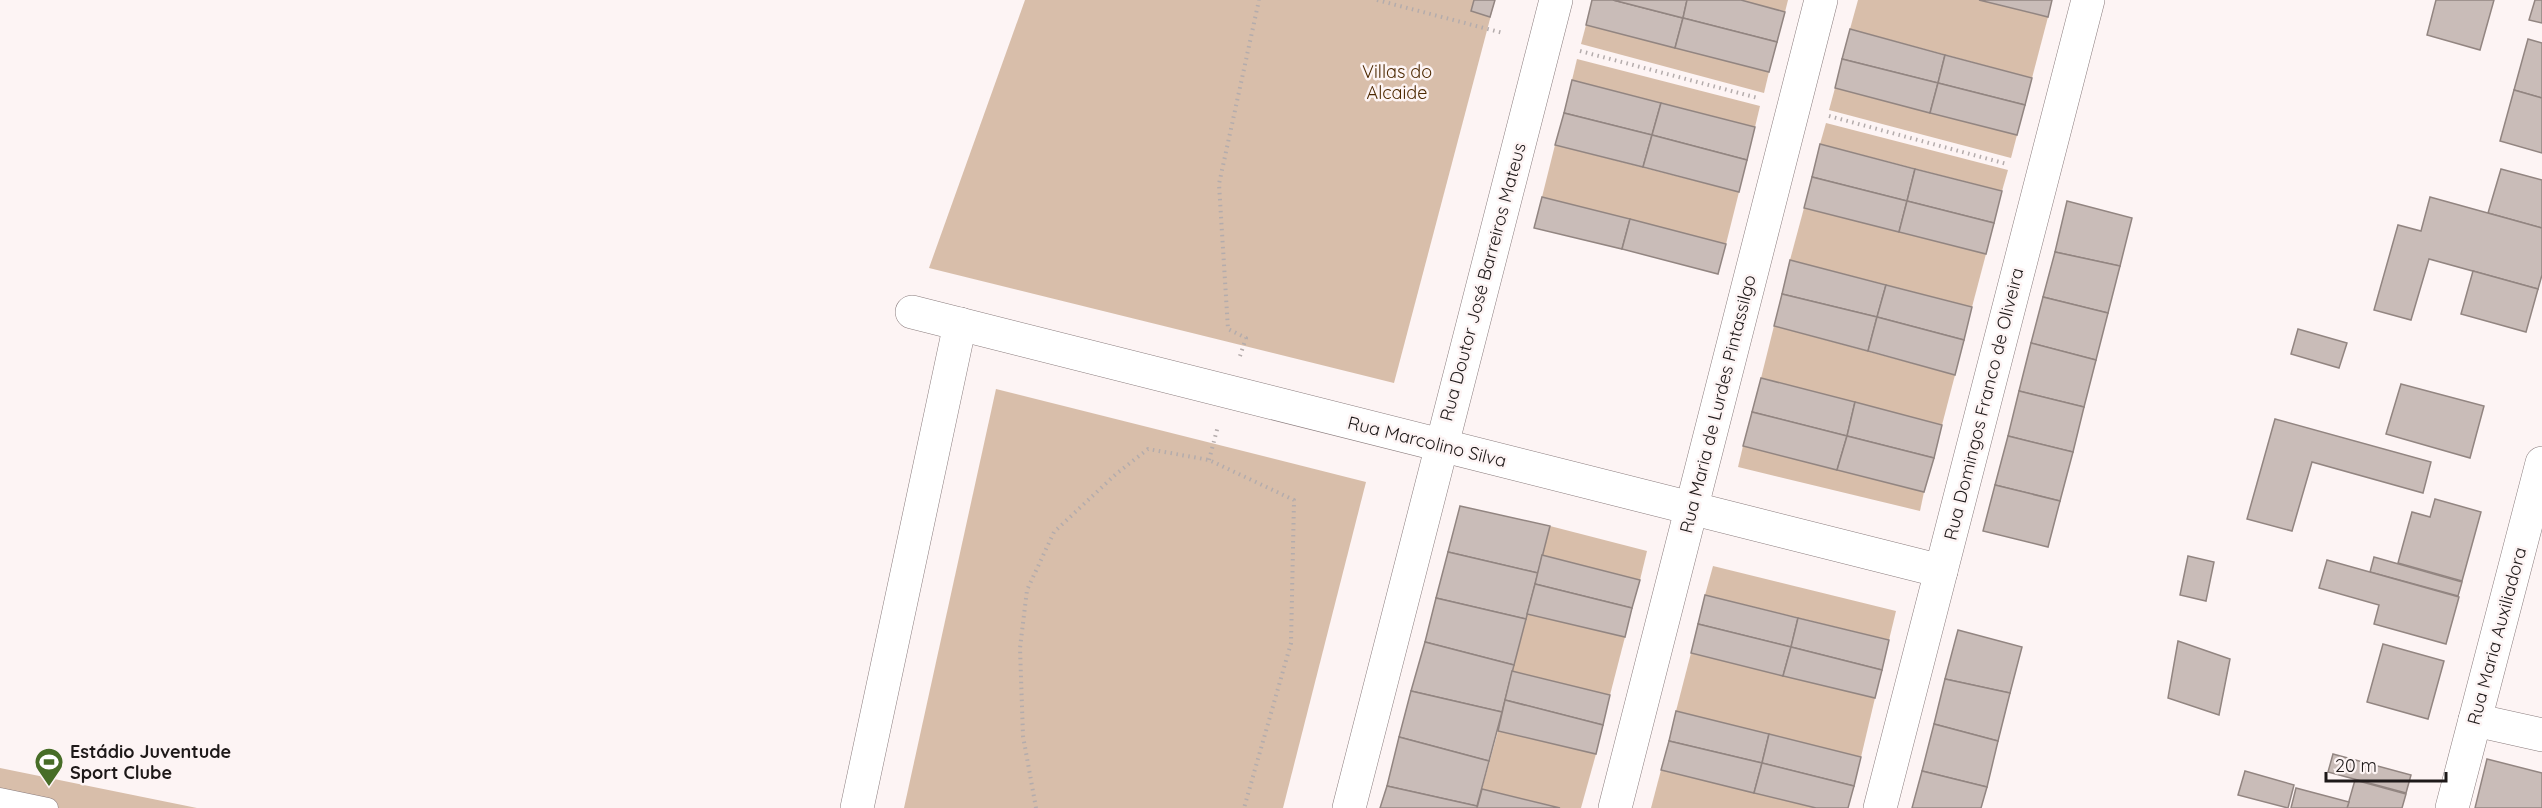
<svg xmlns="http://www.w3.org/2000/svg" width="2542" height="808" viewBox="0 0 2542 808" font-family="Quicksand,sans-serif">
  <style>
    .green { fill: #d8beaa }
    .building { fill: #c9bcb8; stroke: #928581; stroke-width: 1.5 }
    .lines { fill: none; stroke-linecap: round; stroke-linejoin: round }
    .service-casing { stroke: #8a7c7d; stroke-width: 21 }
    .minor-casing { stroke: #8a7c7d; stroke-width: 34 }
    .path { stroke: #b4acac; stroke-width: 4; stroke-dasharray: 1.5 4.5; stroke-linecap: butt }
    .service { stroke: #fff; stroke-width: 20 }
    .minor { stroke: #fff; stroke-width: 33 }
    .labels { text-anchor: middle; stroke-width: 5; stroke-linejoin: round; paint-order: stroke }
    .park-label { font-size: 18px; fill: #4c2800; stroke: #fdf4f4 }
    .street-label { font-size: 18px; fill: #1e1919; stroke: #fdf4f4 }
    .poi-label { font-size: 18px; font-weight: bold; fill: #1e1919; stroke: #fdf4f4; text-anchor: start }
  </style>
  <rect width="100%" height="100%" fill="#fdf4f4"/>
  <!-- green -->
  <g class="green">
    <path d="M1025,0h470l-101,383 -465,-115z"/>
    <path d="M1741,0h47l-3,12z"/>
    <path d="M1858,0h121l69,17 -16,61 -182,-49z"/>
    <path d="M1586,25l183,47 -5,21 -183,-49z"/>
    <path d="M1577,59l183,47 -5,21 -183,-47z"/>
    <path d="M1835,88l182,47 -6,23 -182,-48z"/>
    <path d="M1826,123l182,47 -6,21 -182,-47z"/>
    <path d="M1555,145l184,47 -13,52 -184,-47z"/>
    <path d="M1804,208l182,46 -14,53 -182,-47z"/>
    <path d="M1774,326l181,49 -13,50 -181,-47z"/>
    <path d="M996,389l370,93 -83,326h-379z"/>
    <path d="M1743,446l181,46 -4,19 -182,-44z"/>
    <path d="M1550,526l97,25 -7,29 -98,-25z"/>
    <path d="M1713,566l183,45 -7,29 -184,-45z"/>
    <path d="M1527,614l98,23 -15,58 -98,-24z"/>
    <path d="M1691,653l184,45 -14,59 -185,-46z"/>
    <path d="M1498,731l98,23 -15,54h-21l-78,-19z"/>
    <path d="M0,768l197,40h-197z"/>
    <path d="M1661,770l155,38h-165z"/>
  </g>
  <!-- building -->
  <g class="building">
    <path d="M1474,0h21l-5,17 -19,-6z"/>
    <path d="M1592,0h21l70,18 -8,30 -89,-23z"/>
    <path d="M1613,0h74l-4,18z"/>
    <path d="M1687,0h54l44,12 -8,30 -94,-24z"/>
    <path d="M1979,0h73l-4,17z"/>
    <path d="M2436,0h58l-14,50 -53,-15z"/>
    <path d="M2535,0h7v23l-13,-3z"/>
    <path d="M1683,18l94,24 -8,30 -94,-24z"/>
    <path d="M1850,29l95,26 -7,28 -96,-24z"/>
    <path d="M2528,39l14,4v55l-28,-8z"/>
    <path d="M1945,55l87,23 -7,27 -87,-22z"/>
    <path d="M1842,59l96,24 -8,30 -95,-25z"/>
    <path d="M1572,80l89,23 -9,32 -88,-22z"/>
    <path d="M1938,83l87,22 -8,30 -87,-22z"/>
    <path d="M2514,90l28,8v55l-42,-12z"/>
    <path d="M1661,103l94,24 -8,33 -95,-25z"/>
    <path d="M1564,113l88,22 -9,32 -88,-22z"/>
    <path d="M1652,135l95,25 -8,32 -96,-25z"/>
    <path d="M1820,144l95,25 -8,32 -95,-24z"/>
    <path d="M1915,169l87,22 -8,32 -87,-22z"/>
    <path d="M2501,169l41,11v48l-54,-15z"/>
    <path d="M1812,177l95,24 -8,31 -95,-24z"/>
    <path d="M1542,197l88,22 -8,30 -88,-21z"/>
    <path d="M2430,197l112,31v47l-4,14 -109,-30 -18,61 -37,-10 24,-85 23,6z"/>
    <path d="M1907,201l87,22 -8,31 -87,-22z"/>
    <path d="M2067,201l65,17 -12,48 -65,-14z"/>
    <path d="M1630,219l96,25 -8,30 -96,-25z"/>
    <path d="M2055,252l65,14 -12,47 -65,-16z"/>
    <path d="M1790,260l96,25 -9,32 -95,-23z"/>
    <path d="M2473,271l65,18 -12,43 -65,-18z"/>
    <path d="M1886,285l86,22 -8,33 -87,-23z"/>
    <path d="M1782,294l95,23 -9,34 -94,-25z"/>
    <path d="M2043,297l65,16 -12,47 -65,-17z"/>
    <path d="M1877,317l87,23 -9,35 -87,-24z"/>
    <path d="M2298,329l49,14 -8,25 -48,-14z"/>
    <path d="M2031,343l65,17 -12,47 -65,-16z"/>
    <path d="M1761,378l94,24 -8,34 -95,-24z"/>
    <path d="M2401,384l83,22 -14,52 -84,-24z"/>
    <path d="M2019,391l65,16 -11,45 -65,-16z"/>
    <path d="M1855,402l87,23 -8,33 -87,-22z"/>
    <path d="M1752,412l95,24 -10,34 -94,-24z"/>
    <path d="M2275,419l156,43 -8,31 -111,-31 -20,69 -45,-12z"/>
    <path d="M1847,436l87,22 -10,34 -87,-22z"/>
    <path d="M2008,436l65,16 -13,49 -65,-16z"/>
    <path d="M1995,485l65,16 -12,46 -65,-16z"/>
    <path d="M2435,499l46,13 -19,69 -64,-18 14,-51 18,5z"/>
    <path d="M1460,506l90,20 -12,47 -90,-21z"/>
    <path d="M1448,552l90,21 -12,46 -90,-21z"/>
    <path d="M1542,555l98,25 -8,28 -97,-24z"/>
    <path d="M2188,556l26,6 -8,39 -26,-6z"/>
    <path d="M2374,557l88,25 -4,14 -88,-24z"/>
    <path d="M2327,560l132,37 -13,47 -72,-20 5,-19 -60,-17z"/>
    <path d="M1535,584l97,24 -7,29 -98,-23z"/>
    <path d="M1705,595l93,23 -7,29 -93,-23z"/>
    <path d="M1436,598l90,21 -12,46 -89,-23z"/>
    <path d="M1798,618l91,22 -7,30 -91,-23z"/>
    <path d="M1698,624l93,23 -8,29 -92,-23z"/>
    <path d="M1958,630l64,17 -12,46 -65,-14z"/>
    <path d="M2178,641l52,18 -11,56 -51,-17z"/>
    <path d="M1425,642l89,23 -12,47 -91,-21z"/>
    <path d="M2383,644l61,17 -16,58 -61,-17z"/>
    <path d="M1791,647l91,23 -7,28 -92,-22z"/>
    <path d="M1512,671l98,24 -7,30 -98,-25z"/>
    <path d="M1945,679l65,14 -12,48 -64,-17z"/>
    <path d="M1411,691l91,21 -13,49 -90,-24z"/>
    <path d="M1505,700l98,25 -7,29 -98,-23z"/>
    <path d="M1676,711l93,23 -7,29 -93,-22z"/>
    <path d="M1934,724l64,17 -11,46 -65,-16z"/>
    <path d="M1769,734l92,23 -7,29 -92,-23z"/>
    <path d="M1399,737l90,24 -12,45 -90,-20z"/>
    <path d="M1669,741l93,22 -8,30 -93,-23z"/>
    <path d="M2333,754l78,21 -5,18 -78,-21z"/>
    <path d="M2487,759l55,14v35h-67z"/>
    <path d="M1762,763l92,23 -6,22h-32l-62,-15z"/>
    <path d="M1922,771l65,16 -6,21h-69z"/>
    <path d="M2245,771l49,14 -6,23 -50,-13z"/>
    <path d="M2355,780l51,14 -4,14h-55z"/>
    <path d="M1387,786l90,20v2h-97z"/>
    <path d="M2296,788l53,14 -2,6h-56z"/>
    <path d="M1482,789l78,19h-83z"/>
  </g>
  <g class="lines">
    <!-- service casing -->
    <g class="service-casing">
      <path id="service" d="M0,798l48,10"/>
    </g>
    <!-- minor casing -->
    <g class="minor-casing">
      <g id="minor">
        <path d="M912,312l1029,259"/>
        <path d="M2475,720l67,15"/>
        <path d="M857,808l103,-484"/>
        <path d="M1349,808l207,-808"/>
        <path d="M1615,808l206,-808"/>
        <path d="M1880,808l208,-808"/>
        <path d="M2452,808l90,-345"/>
      </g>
    </g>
    <!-- path -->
    <g class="path">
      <path d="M1377,0l126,33"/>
      <path d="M1580,51l178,47"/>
      <path d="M1829,116l178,48"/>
      <path d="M1240,356l6,-18 -18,-9 -9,-145 40,-184"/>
      <path d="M1209,460l9,-34"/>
      <path d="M1036,808l-13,-72 -3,-88 7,-58 27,-58 62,-58 32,-25 61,11 85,40 -3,143 -47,165"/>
    </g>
    <!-- service -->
    <use href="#service" class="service"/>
    <!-- minor -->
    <use href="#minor" class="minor"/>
  </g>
  <!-- icons -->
  <defs>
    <g id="stadium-pin" transform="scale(1.5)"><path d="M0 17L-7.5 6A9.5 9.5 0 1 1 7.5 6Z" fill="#476d27" stroke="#fdf4f4"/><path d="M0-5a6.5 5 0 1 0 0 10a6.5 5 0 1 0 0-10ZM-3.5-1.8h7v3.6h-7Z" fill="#fff"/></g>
  </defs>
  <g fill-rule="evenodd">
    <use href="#stadium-pin" x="49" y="762"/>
  </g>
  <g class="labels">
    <!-- park labels -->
    <g class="park-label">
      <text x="1397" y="78">Villas do<tspan x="1397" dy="21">Alcaide</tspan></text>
    </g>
    <!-- street labels -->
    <g class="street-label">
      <text transform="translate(1483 282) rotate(-75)" y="6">Rua Doutor José Barreiros Mateus</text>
      <text transform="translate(1718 404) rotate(-76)" y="6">Rua Maria de Lurdes Pintassilgo</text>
      <text transform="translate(1984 404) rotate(-76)" y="6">Rua Domingos Franco de Oliveira</text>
      <text transform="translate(1427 442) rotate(14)" y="6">Rua Marcolino Silva</text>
      <text transform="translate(2497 636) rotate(-75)" y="6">Rua Maria Auxiliadora</text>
    </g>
    <!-- poi labels -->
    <g class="poi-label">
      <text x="70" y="758">Estádio Juventude<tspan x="70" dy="21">Sport Clube</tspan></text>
    </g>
  </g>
  <!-- scale -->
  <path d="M2326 772v9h120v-9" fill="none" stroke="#1e1919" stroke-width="3"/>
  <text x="2335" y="772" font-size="18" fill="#1e1919" stroke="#fdf4f4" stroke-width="4.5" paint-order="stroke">20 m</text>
</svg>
